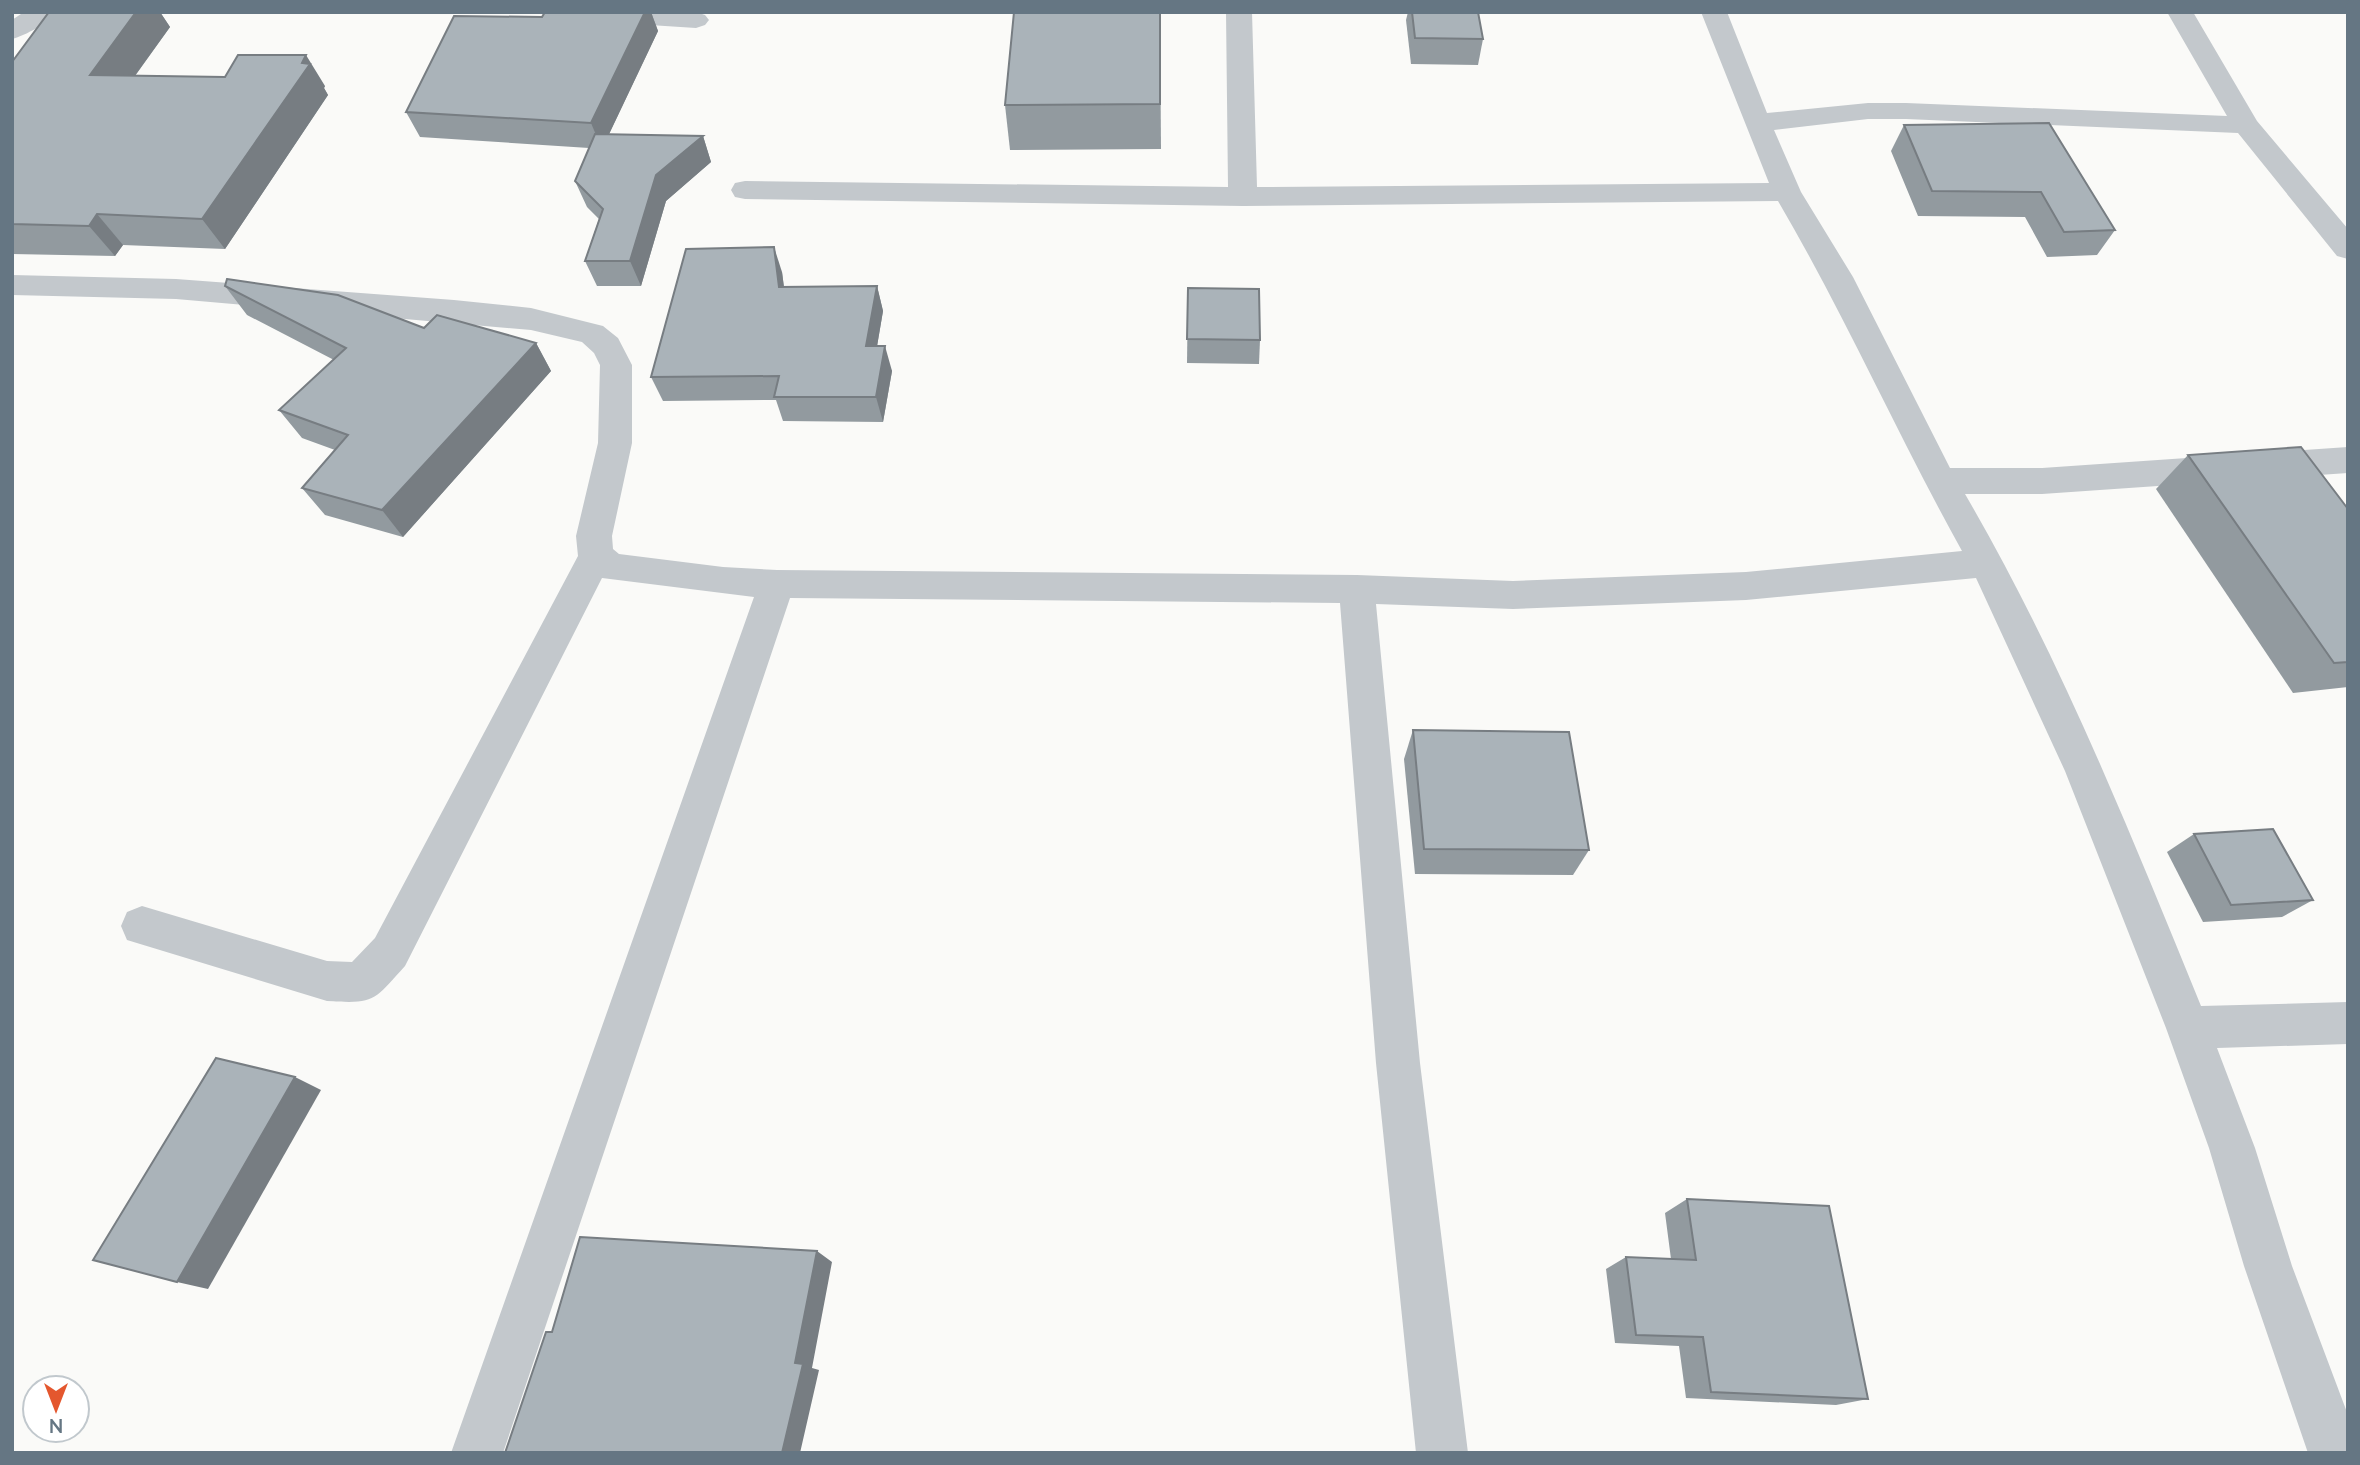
<svg xmlns="http://www.w3.org/2000/svg" width="2360" height="1465" viewBox="0 0 2360 1465" font-family="Mulish,sans-serif">
  <style>
    .lines { fill: none; stroke-linecap: round; stroke-linejoin: round }
    .minor { fill: #c3c8cc; fill-rule: evenodd }
    .wall { fill: #929a9f }
    .shaded-wall { fill: #777d82 }
    .building { fill: #aab3b9; stroke: #777d82; stroke-width: 2 }
  </style>
  <rect width="100%" height="100%" fill="#fafaf8"/>
  <g class="lines">
    <!-- minor -->
    <g class="minor">
      <path d="M24,12h32c-9,12 -30,23 -44,27v-19z"/>
      <path d="M559,12h137l9,3 4,5 -4,5 -9,3 -124,-8 -9,-3z"/>
      <path d="M1226,12h26l5,175 512,-4 -68,-171h26l40,101 101,-10h38l321,13 -60,-104h26l64,109 91,108v30l-11,-3 -99,-123 -332,-14h-38l-94,11 27,62 52,85 97,191h92l306,-21v26l-306,21h-77c95,163 165,338 236,512l147,-4v42l-131,4 38,100 37,118 56,149v38h-40l-64,-187 -35,-118 -43,-120 -101,-257 -89,-193 -230,22 -233,9 -137,-5 44,459 48,390h-52l-40,-390 -36,-460 -550,-5 -287,855h-52l303,-856 -152,-19 -197,388c-32,35 -29,38 -78,35l-200,-61 -6,-14 6,-14 15,-6 185,55 25,1 23,-24 203,-382 -2,-20 22,-93 2,-78 -6,-12 -12,-11 -51,-12 -355,-31 -164,-4v-20l164,4 278,21 77,8 72,18 15,12 14,27v78l-20,93 1,13 6,5 104,13 54,3 580,5 156,6 233,-9 216,-21c-64,-115 -117,-236 -184,-350l-535,5 -498,-7 -10,-2 -4,-7 4,-7 10,-2 483,6z"/>
    </g>
  </g>
  <!-- wall -->
  <g class="wall">
    <path d="M49,12h111l10,15 -35,49 190,10 -1,2 4,7 -103,154 -102,-4 -8,11 -103,-2v-192z"/>
    <path d="M545,12h106l7,19 -49,103 94,2 8,26 -45,39 -25,85h-44l-12,-25 14,-42 -12,-12 -12,-26 14,-33 -169,-11 -14,-25 136,-95z"/>
    <path d="M1160,12l1,137 -151,1 -5,-45z"/>
    <path d="M1408,12h70l5,27 -5,26 -67,-1 -5,-44z"/>
    <path d="M2049,123l66,107 -18,25 -50,2 -22,-40 -107,-1 -27,-65 13,-26z"/>
    <path d="M782,272l2,15 93,-1 6,25 -6,35 15,25 -9,51 -100,-1 -7,-21 -113,1 -12,-24z"/>
    <path d="M225,286l199,42 112,15 15,28 -148,166 -78,-22 -23,-27 33,-38 -33,-12 -23,-28 55,-50 -87,-45z"/>
    <path d="M1188,288l72,52 -1,24 -72,-1z"/>
    <path d="M2188,455l160,54v178l-55,6 -137,-204z"/>
    <path d="M1413,730l176,120 -16,25 -158,-1 -11,-115z"/>
    <path d="M2194,834l119,66 -31,17 -79,5 -36,-70z"/>
    <path d="M1687,1199l181,200 -32,6 -150,-7 -7,-52 -64,-3 -9,-74 20,-12 45,2 -6,-46z"/>
  </g>
  <!-- shaded-wall -->
  <g class="shaded-wall">
    <path d="M136,12h24l10,15 -57,79 -23,-31z"/>
    <path d="M645,12h6l7,19 -56,118 -11,-26z"/>
    <path d="M306,55l19,31 -1,2 4,7 -103,154 -23,-30z"/>
    <path d="M703,136l8,26 -45,39 -25,85 -11,-25 26,-86z"/>
    <path d="M97,214l26,31 -8,11 -26,-30z"/>
    <path d="M774,247l8,25 5,40 -8,-25z"/>
    <path d="M877,286l6,25 -10,59 -7,-24z"/>
    <path d="M536,343l15,28 -148,166 -21,-27z"/>
    <path d="M885,346l7,25 -9,51 -7,-25z"/>
    <path d="M295,1077l26,13 -113,199 -31,-7z"/>
    <path d="M817,1251l15,11 -20,106 7,2 -19,83h-18l13,-90z"/>
  </g>
  <!-- building -->
  <g class="building">
    <path d="M49,12h87l-46,63 135,2 13,-22h68l-4,8 8,1 -108,155 -105,-5 -8,12 -77,-2v-162z"/>
    <path d="M545,12h100l-54,111 -185,-11 48,-96 88,1z"/>
    <path d="M1014,12h146v92l-155,1z"/>
    <path d="M1412,12h66l5,27 -68,-1z"/>
    <path d="M2049,123l66,107 -51,2 -23,-40 -109,-1 -28,-66z"/>
    <path d="M595,134l108,2 -47,39 -26,86h-45l18,-52 -28,-28z"/>
    <path d="M774,247l5,40 98,-1 -11,60h19l-9,51h-102l5,-21 -128,1 35,-128z"/>
    <path d="M227,279l111,16 86,33 13,-13 99,28 -154,167 -80,-22 46,-53 -69,-25 67,-62 -121,-62z"/>
    <path d="M1188,288l71,1 1,51 -73,-1z"/>
    <path d="M2301,447l47,62v153l-14,1 -146,-208z"/>
    <path d="M1413,730l156,2 20,118 -165,-1z"/>
    <path d="M2273,829l40,71 -82,5 -37,-71z"/>
    <path d="M216,1058l79,19 -118,205 -84,-22z"/>
    <path d="M1687,1199l142,7 39,193 -157,-7 -8,-55 -67,-2 -10,-78 70,3z"/>
    <path d="M580,1237l237,14 -22,112 8,1 -21,89h-277l41,-121h6z"/>
  </g>
  <!-- border -->
  <rect width="2360" height="1465" fill="none" stroke="#657683" stroke-width="28"/>
  <!-- north arrow -->
  <g transform="translate(56 1409) rotate(180)"><circle r="33" fill="#ffffff" stroke="#c1c8cd" stroke-width="2"/>
  <path d="M0-5L12 26L0 18L-12 26Z" fill="#e4572e"/>
  <text y="-10" font-size="19" font-weight="bold" text-anchor="middle" fill="#657683">N</text>
  </g>
</svg>
